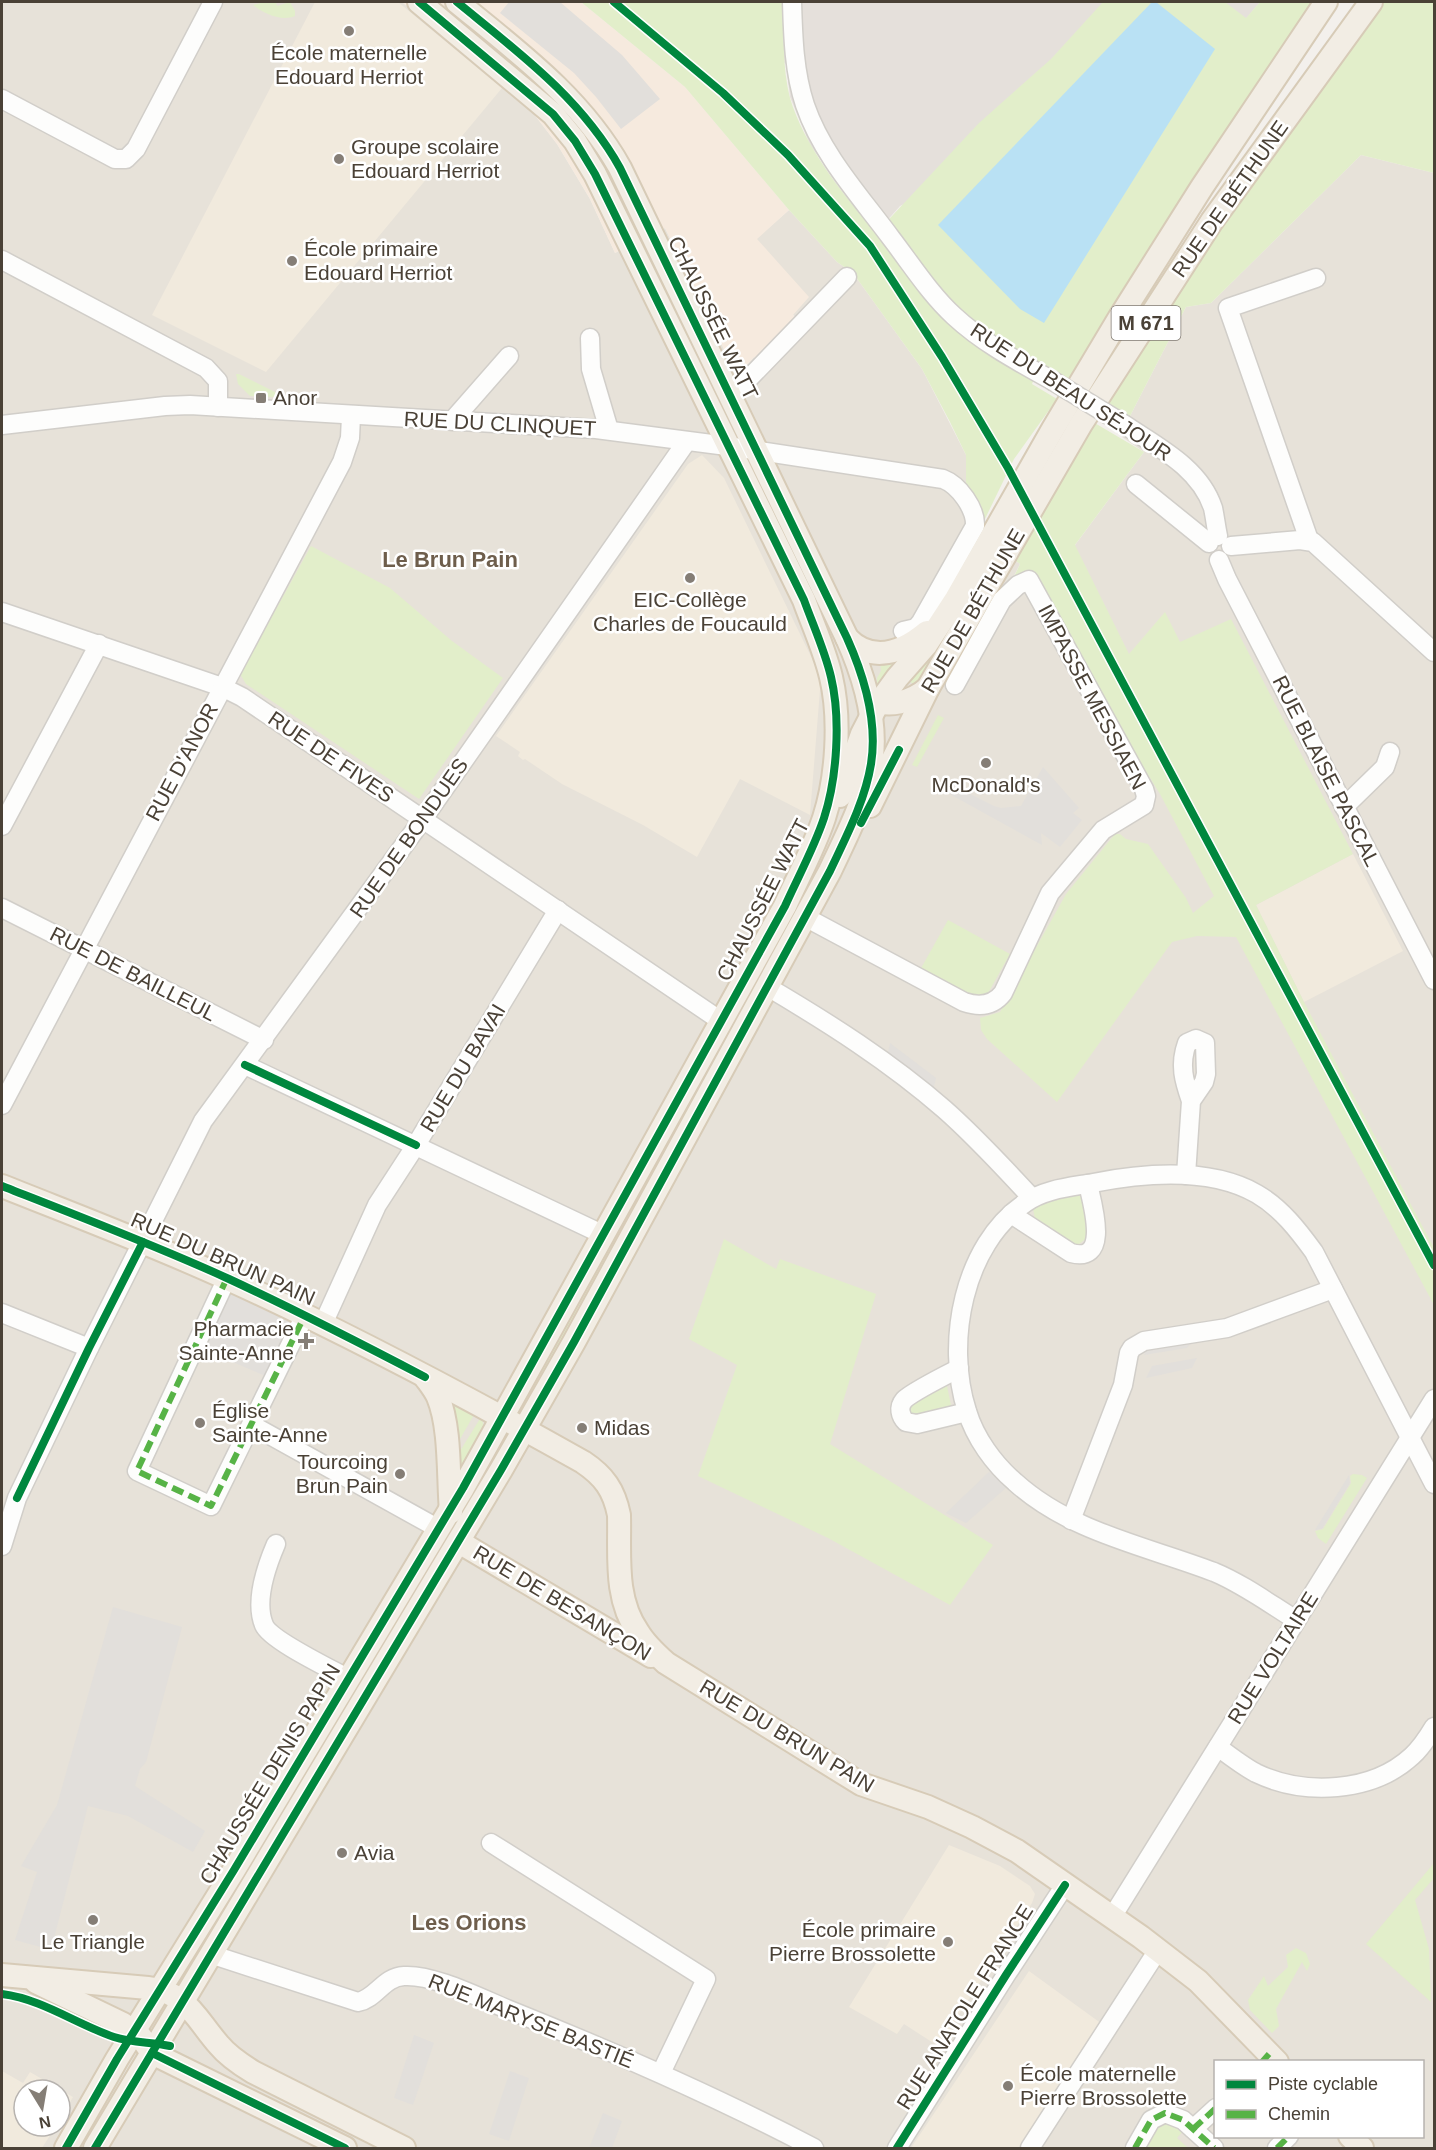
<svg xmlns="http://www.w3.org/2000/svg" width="1436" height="2150" viewBox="0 0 1436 2150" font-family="Helvetica,sans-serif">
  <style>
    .residential { fill: #e7e2d9; fill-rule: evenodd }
    .commercial { fill: #f6eade }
    .industrial { fill: #e5e0db }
    .education { fill: #f1eadd }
    .green { fill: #e2eeca }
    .parking { fill: #e2dfdb }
    .water { fill: #b9e1f4 }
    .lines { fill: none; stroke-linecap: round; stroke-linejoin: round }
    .minor-casing { stroke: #d1cec9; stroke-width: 21 }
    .major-casing { stroke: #d7cbb7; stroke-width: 26 }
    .minor { stroke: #fdfdfc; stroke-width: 18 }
    .major { stroke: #f2ede4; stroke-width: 22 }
    .minor-bridge-casing { stroke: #d1cec9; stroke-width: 21; stroke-linecap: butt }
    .minor-bridge { stroke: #fdfdfc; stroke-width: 18 }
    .quiet { stroke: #57b346; stroke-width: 6; stroke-dasharray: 12 6; stroke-linecap: butt }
    .cycleway-casing { stroke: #fff; stroke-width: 11 }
    .cycleway { stroke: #00873e; stroke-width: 8 }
    .poi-dot { fill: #857e76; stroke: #fff; stroke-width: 2 }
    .labels { text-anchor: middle; stroke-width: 5; stroke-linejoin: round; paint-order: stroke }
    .shield { fill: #fff; stroke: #807a72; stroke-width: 1.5 }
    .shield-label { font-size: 20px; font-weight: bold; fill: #4a4136 }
    .poi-label { font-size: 21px; fill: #4a4136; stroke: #fff; text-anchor: start }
    .street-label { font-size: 21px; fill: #4a4136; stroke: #fff }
    .neighbourhood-label { font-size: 22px; font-weight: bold; fill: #6e5e4c; stroke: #fff }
  </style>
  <rect width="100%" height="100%" fill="#f3f0ec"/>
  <!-- residential -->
  <path class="residential" d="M2,2h400l125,103 30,39 33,55 25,54 50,-25 72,148 17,-19 6,5 40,-41 -7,-6 -37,-76 33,-29 48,52 16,11 69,96 44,86v29l17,39 30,36 7,5 -9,18 53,-22 80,-108 -22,-15 10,-16 -3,-3 57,-111 25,-4 150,-148 73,18v1975h-1432zM1216,2062h206v74h-206zM24,2090h36v36h-36z"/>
  <!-- commercial -->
  <path class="commercial" d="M402,2h179l104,85 104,123 -32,29 52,58 -16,18 7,7 -40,40 -6,-5 -17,19 -72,-148 -50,25 -25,-54 -33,-55 -30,-39z"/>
  <!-- industrial -->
  <path class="industrial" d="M704,2h556l-41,49 -319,155 -23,26 -18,-19 -49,-68 -20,-48 -4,-33z"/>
  <!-- education -->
  <g class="education">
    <path d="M315,2h83l104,86 -236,284 -114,-57z"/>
    <path d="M702,455l22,23 97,199 -11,138 -70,-36 -43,78 -54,-32 -81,-41 -37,-25 -2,1 -5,-4 2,-4 -24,-16 192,-272z"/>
    <path d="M1353,854l50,97 -99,51 -48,-97z"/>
    <path d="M949,1845l51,21 30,20 5,8 -3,9 -94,143 -34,-22 -7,10 -48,-27z"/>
    <path d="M1029,1971l73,53 -78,124h-113z"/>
    <path d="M2,2071l21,12 7,-11 43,25 -13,22v-29h-36v36h32l-14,22h-40z"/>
  </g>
  <!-- green -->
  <g class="green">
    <path d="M265,2h11l1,4 13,-4 5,9v5c-14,6 -32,-3 -42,-11z"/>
    <path d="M581,2h202c1,30 -1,65 7,96 13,45 54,100 87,134l102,-109 72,-64 52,-57h122l21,16 14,-16h53l-243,380 -30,-17 -8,19 25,15 -43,60 -31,64 -17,-39v-29l-16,-33 -28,-53 -69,-96 -16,-11 -48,-52 -104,-123z"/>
    <path d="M1381,2h53v171l-73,-18 -150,148 -25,4 -57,111 -24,-17 61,-96z"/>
    <path d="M236,374h3l36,18 1,3 -3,2 -23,-1 -12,-12z"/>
    <path d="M1093,422l51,30 -69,93 54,109 36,-42 15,30 51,-23 122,235 -97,51 48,97 130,246v57l-198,-368 -39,-1 -25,6 -115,160 -70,-63 -6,-9 -1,-12 20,-6 66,-118 49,-60h5l6,5 22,5 38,54 7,15 21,-17 -54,-102 -54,-87 -75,-132 -20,8 9,-19 -7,-5z"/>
    <path d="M311,546l79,42 62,53 51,37 -84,121 -173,-115 -6,-10z"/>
    <path d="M948,628l4,3 -21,36 -16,19 -8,-7z"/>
    <path d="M893,660l3,3 -19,24v-9l4,-7 -1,-10z"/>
    <path d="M938,715l6,3 -27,49 -5,-2z"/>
    <path d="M948,920l62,34 -23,41 -21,1 -46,-26z"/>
    <path d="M718,1053l3,2 -188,348 -9,-5 129,-238z"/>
    <path d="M1079,1194l6,4 3,39 -9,7h-6l-38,-26 -2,-9c8,-12 34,-13 46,-15z"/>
    <path d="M724,1239l52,30 4,-10 96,35 -46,150 163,101 -43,60 -122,-67 -130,-62 39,-111 -48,-26z"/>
    <path d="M945,1384l2,2 5,24 -43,8 -1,-15z"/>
    <path d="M449,1397l26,16 -23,40z"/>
    <path d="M481,1417l3,9 -2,5 -23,39 -7,-6z"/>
    <path d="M1353,1474l9,1 5,3 -41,66 -8,-6 -3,-7 8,-2 28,-46 -1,-7z"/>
    <path d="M1434,1863v15l-19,22 14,49 2,53 -65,-58z"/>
    <path d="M1296,1948l10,5 4,11 -3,7 -5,-9 -26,47 3,17 -7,7 -22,-23 -2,-10 16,-24 4,10 20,-19 -2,-12z"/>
    <path d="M1171,2120l13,10 -7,8 11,10h-46l13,-21z"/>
  </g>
  <!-- parking -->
  <g class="parking">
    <path d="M509,2h51l62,53 38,44 -39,30 -25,-32 -22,-24 -74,-60z"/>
    <path d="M1043,767l36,41 -6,5 9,7 -22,27 -19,-14 1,12 -96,-53v-10l48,24 7,2 20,-2z"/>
    <path d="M890,1043l46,35 -3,13 -46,-35z"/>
    <path d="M214,1287l80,35 -24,56 -81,-35z"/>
    <path d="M1196,1337l-9,11 -43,7 5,-10z"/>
    <path d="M1197,1358l-5,10 -46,10 6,-12z"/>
    <path d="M989,1472l18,15 -41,36 -20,-10z"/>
    <path d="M1349,1475l1,8 -28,46 -7,1z"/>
    <path d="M113,1607l69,20 -36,135 -6,7 -5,17 70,45 -12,21 -65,-36 -40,-10 -37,144 -36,-10 22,-68 -16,-6 36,-61z"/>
    <path d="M414,2035l20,8 -21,62 -19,-7z"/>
    <path d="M510,2071l19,7 -20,63 -20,-7z"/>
    <path d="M603,2113l19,8 -10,27h-23z"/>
  </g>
  <!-- water -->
  <path class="water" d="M1152,2h4l59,47 -171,274 -24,-14 -82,-84z"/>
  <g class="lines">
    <!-- minor casing -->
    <g class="minor-casing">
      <g id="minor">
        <path d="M792,2c1,34 2,70 13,103 17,50 55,91 86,133 20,26 39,56 63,78 29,27 65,46 99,65"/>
        <path d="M2,99l113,60h11l10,-10 77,-147"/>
        <path d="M2,260l204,108 12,13v26"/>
        <path d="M590,338l1,31 18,61"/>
        <path d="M731,397l116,-120"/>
        <path d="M452,421l57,-65"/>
        <path d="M2,425l163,-19 25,-1 406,24 131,17 216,33c16,6 33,30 32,47l-54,96 -5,6 -13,3"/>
        <path d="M1125,425c33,22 75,43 88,83 2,9 3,19 5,28"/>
        <path d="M1136,484l73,59"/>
        <path d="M1309,540l-81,-232 88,-30"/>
        <path d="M1231,546l69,-6 13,2 121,110"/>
        <path d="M1219,560l8,19 207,401"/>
        <path d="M2,612l220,75 20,10 479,324"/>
        <path d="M1344,807l41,-40 5,-15"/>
        <path d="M2,826l97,-182"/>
        <path d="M2,908l262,132"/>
        <path d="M805,917l159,85c15,5 29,4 39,-9l47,-100 53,-63 41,-25 2,-9 -2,-7 -115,-209 -11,5 -16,15 -47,85"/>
        <path d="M766,986c63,37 124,76 178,123 32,28 60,59 88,89"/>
        <path d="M245,1065l359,170"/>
        <path d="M2,1105l340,-643 8,-24 1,-22"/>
        <path d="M1186,1175l5,-74 13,-19 2,-8 -1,-31 -9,-4 -9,4c-8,22 -3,38 4,58"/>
        <path d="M1011,1214l60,39c40,11 21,-50 17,-69"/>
        <path d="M227,1278l-90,193 74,35 94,-191"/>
        <path d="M2,1313l87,35"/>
        <path d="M323,1324l54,-119 39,-60 142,-235"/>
        <path d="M959,1368c-12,7 -46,23 -55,32 -6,7 -4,16 2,22l11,2 50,-12"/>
        <path d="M252,1425l187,104"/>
        <path d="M1071,1520l52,-135 6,-32 3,-5 12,-7 83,-13 106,-39"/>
        <path d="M276,1544c-9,21 -22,57 -12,81 6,15 67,44 85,54"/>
        <path d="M2,1546l15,-48 72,-150 114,-227 220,-302 264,-378"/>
        <path d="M1296,1620c-26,-16 -53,-36 -82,-48 -68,-26 -144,-40 -199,-90 -21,-18 -40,-44 -48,-71 -22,-68 -4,-166 58,-208 19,-14 46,-16 68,-20 51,-10 117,-16 164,11 24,14 41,36 57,58l120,232"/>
        <path d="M1218,1747c12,9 25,19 38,26 48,23 116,20 156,-17 9,-8 16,-19 22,-29"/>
        <path d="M491,1843l215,136 -45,94"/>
        <path d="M1112,1917l322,-518"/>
        <path d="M210,1954l148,48c19,-4 25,-25 46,-26 29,-2 76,22 103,33 105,42 208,87 307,139"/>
        <path d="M1193,2129l23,-21"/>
        <path d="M897,2148l109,-173 59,-90"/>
        <path d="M1030,2148l128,-198"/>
        <path d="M1135,2148l16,-28 14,-7 18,7 31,28"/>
        <path d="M1277,2148l12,-12"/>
      </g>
    </g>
    <!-- major casing -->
    <g class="major-casing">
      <g id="major">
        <path d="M847,638c25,26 56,14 80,-6"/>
        <path d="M868,698c20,11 44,4 60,-10"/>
        <path d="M840,796l22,-62 14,-27 21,-29 29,-33 30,-46 97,-170 67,-112 82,-130 124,-185"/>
        <path d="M870,806l58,-118 153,-264 131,-203 159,-219"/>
        <path d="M2,1186c75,30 152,59 226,93 121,55 239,118 355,183 21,14 31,28 36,53 1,40 -5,83 19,117 7,12 18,22 28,31l195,121 67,23 44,20 45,24 124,86 57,44 79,81"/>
        <path d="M425,1377c5,7 10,13 13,20 13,31 10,81 13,115"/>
        <path d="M459,1542l192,114"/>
        <path d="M2,1975l146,13c39,4 48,31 71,57 9,11 21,19 34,27l151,76"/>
        <path d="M36,1982l87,42 17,12 12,17 193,95"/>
        <path d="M1350,2136l12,12"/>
        <path d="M66,2148l51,-89 117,-189 229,-382 322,-582c13,-29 29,-58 39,-88 13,-40 17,-99 7,-141 -6,-26 -18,-52 -27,-77l-209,-426 -20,-33 -22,-27 -134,-112"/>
        <path d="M95,2148l406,-678 73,-128 256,-471c16,-34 35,-70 41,-107 7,-43 -7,-88 -24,-126l-227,-470c-39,-70 -102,-116 -163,-166"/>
      </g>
    </g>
    <!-- minor -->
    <use href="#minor" class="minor"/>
    <!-- major -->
    <use href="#major" class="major"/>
    <!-- minor-bridge casing -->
    <g class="minor-bridge-casing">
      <path id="minor-bridge" d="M1053,381l72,44"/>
    </g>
    <!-- minor-bridge -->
    <use href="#minor-bridge" class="minor-bridge"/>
    <!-- quiet -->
    <g class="quiet">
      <path d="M227,1278l-90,193 74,35 94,-191"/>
      <path d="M1262,2062l7,-8"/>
      <path d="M1193,2129l23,-21"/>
      <path d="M1135,2148l16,-28 14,-7 18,7 31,28"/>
      <path d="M1277,2148l12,-12"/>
    </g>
    <!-- cycleway casing -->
    <g class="cycleway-casing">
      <g id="cycleway">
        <path d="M614,2l109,91 65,62 82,91 72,111 66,111 426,797"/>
        <path d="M861,823l38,-73"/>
        <path d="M245,1065l171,80"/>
        <path d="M2,1186c76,30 153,59 227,93 67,31 131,64 196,98"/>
        <path d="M17,1498l72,-150 54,-106"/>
        <path d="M2,1994c40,5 74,30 112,43 18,6 38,5 56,9"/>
        <path d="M152,2053l193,95"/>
        <path d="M66,2148l51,-89 117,-189 229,-382 322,-582c13,-29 29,-58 39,-88 13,-40 17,-99 7,-141 -6,-26 -18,-52 -27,-77l-209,-426 -20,-33 -22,-27 -134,-112"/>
        <path d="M95,2148l406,-678 73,-128 256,-471c16,-34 35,-70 41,-107 7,-43 -7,-88 -24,-126l-227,-470c-39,-70 -102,-116 -163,-166"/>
        <path d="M897,2148l109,-173 59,-90"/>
      </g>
    </g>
    <!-- cycleway -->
    <use href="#cycleway" class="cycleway"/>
  </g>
  <!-- markers -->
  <g class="poi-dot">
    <circle cx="349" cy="31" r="6"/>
    <circle cx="339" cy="159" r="6"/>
    <circle cx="292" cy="261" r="6"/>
    <rect x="255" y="392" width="12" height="12" rx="3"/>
    <circle cx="690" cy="578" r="6"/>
    <circle cx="986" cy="763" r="6"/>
    <path d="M303 1332h6v6h6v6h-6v6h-6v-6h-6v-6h6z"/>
    <circle cx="200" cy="1423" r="6"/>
    <circle cx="582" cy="1428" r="6"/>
    <circle cx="400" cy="1474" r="6"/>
    <circle cx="342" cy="1853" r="6"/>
    <circle cx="93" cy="1920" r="6"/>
    <circle cx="948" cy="1942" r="6"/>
    <circle cx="1008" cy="2086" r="6"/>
  </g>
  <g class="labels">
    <!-- shield labels -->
    <rect class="shield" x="1111.5" y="306" width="69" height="34" rx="4.5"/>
    <g class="shield-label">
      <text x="1146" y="330">M 671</text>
    </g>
    <!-- poi labels -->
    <g class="poi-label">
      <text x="349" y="60" text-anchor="middle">École maternelle<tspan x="349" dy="24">Edouard Herriot</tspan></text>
      <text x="351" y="154">Groupe scolaire<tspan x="351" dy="24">Edouard Herriot</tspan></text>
      <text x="304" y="256">École primaire<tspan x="304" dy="24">Edouard Herriot</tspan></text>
      <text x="273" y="405">Anor</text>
      <text x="690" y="607" text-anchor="middle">EIC-Collège<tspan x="690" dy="24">Charles de Foucauld</tspan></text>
      <text x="986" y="792" text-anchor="middle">McDonald's</text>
      <text x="294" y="1336" text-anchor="end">Pharmacie<tspan x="294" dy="24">Sainte-Anne</tspan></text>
      <text x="212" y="1418">Église<tspan x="212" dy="24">Sainte-Anne</tspan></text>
      <text x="594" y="1435">Midas</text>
      <text x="388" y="1469" text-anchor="end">Tourcoing<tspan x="388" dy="24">Brun Pain</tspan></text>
      <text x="354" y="1860">Avia</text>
      <text x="936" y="1937" text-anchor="end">École primaire<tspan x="936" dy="24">Pierre Brossolette</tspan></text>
      <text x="93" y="1949" text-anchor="middle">Le Triangle</text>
      <text x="1020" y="2081">École maternelle<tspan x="1020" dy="24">Pierre Brossolette</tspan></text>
    </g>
    <!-- street labels -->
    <g class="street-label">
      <text transform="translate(1230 199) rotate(-55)" y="7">RUE DE BÉTHUNE</text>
      <text transform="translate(713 318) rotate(64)" y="7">CHAUSSÉE WATT</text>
      <text transform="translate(1071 392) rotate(33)" y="7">RUE DU BEAU SÉJOUR</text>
      <text transform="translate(500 424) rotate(3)" y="7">RUE DU CLINQUET</text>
      <text transform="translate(973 611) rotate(-60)" y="7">RUE DE BÉTHUNE</text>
      <text transform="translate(1092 697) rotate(62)" y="7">IMPASSE MESSIAEN</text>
      <text transform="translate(331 757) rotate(34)" y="7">RUE DE FIVES</text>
      <text transform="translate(182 762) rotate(-62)" y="7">RUE D'ANOR</text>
      <text transform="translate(1326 771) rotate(63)" y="7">RUE BLAISE PASCAL</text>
      <text transform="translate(409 838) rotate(-55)" y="7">RUE DE BONDUES</text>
      <text transform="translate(763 900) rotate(-63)" y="7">CHAUSSÉE WATT</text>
      <text transform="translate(133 974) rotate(27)" y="7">RUE DE BAILLEUL</text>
      <text transform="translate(463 1068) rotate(-59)" y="7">RUE DU BAVAI</text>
      <text transform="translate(223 1259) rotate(24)" y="7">RUE DU BRUN PAIN</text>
      <text transform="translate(562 1603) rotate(31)" y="7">RUE DE BESANÇON</text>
      <text transform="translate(1273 1658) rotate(-58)" y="7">RUE VOLTAIRE</text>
      <text transform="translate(787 1736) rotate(31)" y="7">RUE DU BRUN PAIN</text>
      <text transform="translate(270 1774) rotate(-59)" y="7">CHAUSSÉE DENIS PAPIN</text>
      <text transform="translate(965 2007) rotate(-58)" y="7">RUE ANATOLE FRANCE</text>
      <text transform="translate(531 2021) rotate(22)" y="7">RUE MARYSE BASTIÉ</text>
    </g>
    <!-- neighbourhood labels -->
    <g class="neighbourhood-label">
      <text x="450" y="567">Le Brun Pain</text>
      <text x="469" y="1930">Les Orions</text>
    </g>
  </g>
  <!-- border -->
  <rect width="1436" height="2150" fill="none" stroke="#4a4136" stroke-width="6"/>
  <!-- legend -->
  <rect x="1214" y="2060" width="210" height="78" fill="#ffffff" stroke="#b7b3af" stroke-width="1.5"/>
  <rect x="1226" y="2080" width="30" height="9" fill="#00873e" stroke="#b7b3af" stroke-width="1.5"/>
  <text x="1268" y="2090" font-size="18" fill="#4a4136">Piste cyclable</text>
  <rect x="1226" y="2110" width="30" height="9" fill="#57b346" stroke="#b7b3af" stroke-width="1.5"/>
  <text x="1268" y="2120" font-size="18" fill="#4a4136">Chemin</text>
  <!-- north arrow -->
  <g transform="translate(42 2108) rotate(169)"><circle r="28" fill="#ffffff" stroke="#b7b3af" stroke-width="1.5"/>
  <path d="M0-4.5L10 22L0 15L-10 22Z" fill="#857e76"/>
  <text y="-9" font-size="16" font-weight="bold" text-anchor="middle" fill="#4a4136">N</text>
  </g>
</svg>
